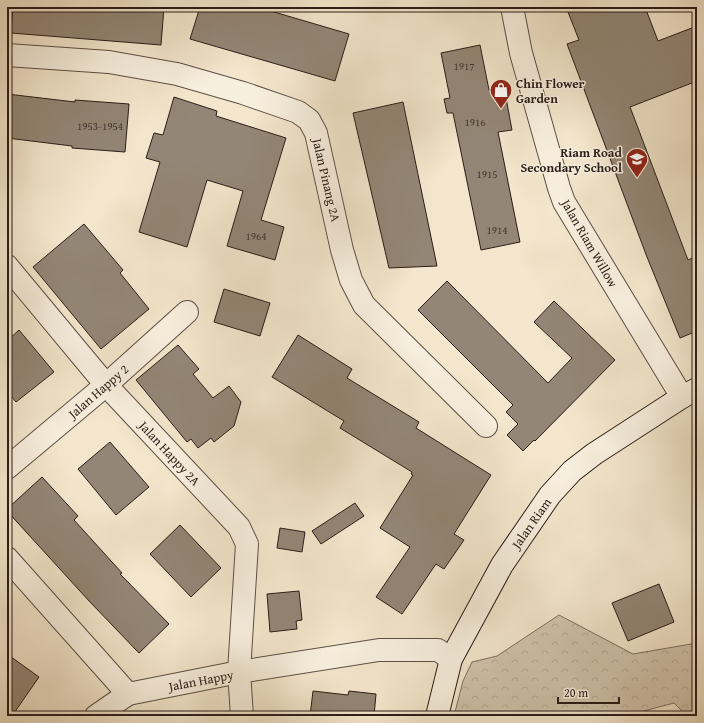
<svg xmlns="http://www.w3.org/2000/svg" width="704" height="723" viewBox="0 0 704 723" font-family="'Gentium Book Plus',serif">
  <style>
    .forest { fill: url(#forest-crowns); stroke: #7e7062 }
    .building { fill: #938676; stroke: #2a1d18 }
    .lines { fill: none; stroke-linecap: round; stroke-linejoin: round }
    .minor-casing { stroke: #5c4f45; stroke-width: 24 }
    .tertiary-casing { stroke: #5c4f45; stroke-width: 24 }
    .secondary-casing { stroke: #2a1d18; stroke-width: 24 }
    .minor { stroke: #f7efde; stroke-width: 22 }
    .tertiary { stroke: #f7efde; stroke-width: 22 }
    .secondary { stroke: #f7efde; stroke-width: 22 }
    .labels { text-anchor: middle; stroke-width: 3; stroke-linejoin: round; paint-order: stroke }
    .number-label { font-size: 11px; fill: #443730 }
    .poi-label { font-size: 13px; font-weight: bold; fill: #2a1d18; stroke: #f7efde; text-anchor: start }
    .street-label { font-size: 13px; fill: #2a1d18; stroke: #f7efde }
  </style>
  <defs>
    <pattern id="forest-crowns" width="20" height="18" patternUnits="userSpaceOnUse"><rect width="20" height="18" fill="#d1c4ad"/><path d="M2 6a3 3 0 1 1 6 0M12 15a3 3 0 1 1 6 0" fill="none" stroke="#b4a894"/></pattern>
  </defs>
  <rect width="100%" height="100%" fill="#f3e6cc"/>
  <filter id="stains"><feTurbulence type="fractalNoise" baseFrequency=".005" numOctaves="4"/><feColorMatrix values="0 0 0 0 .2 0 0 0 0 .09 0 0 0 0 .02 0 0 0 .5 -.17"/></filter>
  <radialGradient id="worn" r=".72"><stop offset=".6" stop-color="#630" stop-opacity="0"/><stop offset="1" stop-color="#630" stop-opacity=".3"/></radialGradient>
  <!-- forest -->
  <path class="forest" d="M559,615l74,39 64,-11v73h-10l-13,-13 -49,13h-171l9,-35 9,-19 25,-6z"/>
  <!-- building -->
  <g class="building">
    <path d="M13,7h151l-3,38 -150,-12z"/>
    <path d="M200,7h57l92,27 -14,47 -145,-42z"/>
    <path d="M566,7h79l13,34 39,-15v55l-67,26 58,153 9,-4v75l-17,7 -33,-81 -80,-213 12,-4z"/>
    <path d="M480,45l9,45 15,-3 8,43 -14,2 22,110 -39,8 -28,-137h-6l-3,-14 6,-1 -9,-45z"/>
    <path d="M7,94l68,8v-2l54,4 -4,48 -53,-4v-2l-65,-8z"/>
    <path d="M174,97l43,14 -1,5 70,22 -25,82 23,7 -9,33 -48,-14 16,-55 -36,-11 -20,67 -48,-15 21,-70 -14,-4 8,-25 9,2z"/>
    <path d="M403,102l34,164 -48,2 -36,-155z"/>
    <path d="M84,224l39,46 -3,3 29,36 -48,40 -68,-82z"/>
    <path d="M447,281l101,102 24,-25 -38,-36 20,-21 61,59 -80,81 -1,-1 -11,11 -16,-16 11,-11 -12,-12 7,-7 -95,-95z"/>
    <path d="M224,289l46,14 -10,33 -46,-14z"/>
    <path d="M19,330l35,42 -38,30 -9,-11v-50z"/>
    <path d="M298,335l54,34 -5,9 72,44 -3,6 75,47 -37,59 10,6 -20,29 -8,-5 -34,50 -26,-17 34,-50 -30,-19 33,-53 -2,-1 1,-2 -72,-44 4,-7 -72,-44z"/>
    <path d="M178,345l21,24 -6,5 20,24 16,-12 12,16 -7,24 -20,16 -3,-4 -13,10 -7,-9 -4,3 -51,-62z"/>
    <path d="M110,442l39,45 -33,28 -38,-46z"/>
    <path d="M42,477l36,39 -4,4 48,53 -2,1 49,50 -30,29 -49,-51 -83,-91v-2z"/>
    <path d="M355,503l9,13 -43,28 -9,-13z"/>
    <path d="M180,525l41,43 -30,29 -41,-43z"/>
    <path d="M280,528l25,4 -3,20 -25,-4z"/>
    <path d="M659,584l15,38 -46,19 -16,-38z"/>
    <path d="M299,591l3,29 -6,1 1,8 -27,3 -3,-38z"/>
    <path d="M7,654l32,23 -27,39h-5z"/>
    <path d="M313,691l35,4 1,-4 27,3 -2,22h-64z"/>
  </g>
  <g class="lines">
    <!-- minor casing -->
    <g class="minor-casing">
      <g id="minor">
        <path d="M7,55l102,7 68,12 66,19 55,19 11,8 7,13 26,117 9,30 13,25 122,121"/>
        <path d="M7,266l99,119 133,142 8,17 -8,128 3,44"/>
        <path d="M7,468l99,-83 81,-73"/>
        <path d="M7,558l121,136 111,-22 140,-22h59l13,9"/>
        <path d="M96,716l32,-22"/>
      </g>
    </g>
    <!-- tertiary casing -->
    <g class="tertiary-casing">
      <path id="tertiary" d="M512,7l9,46 38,135 5,14 118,195"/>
    </g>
    <!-- secondary casing -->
    <g class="secondary-casing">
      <path id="secondary" d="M437,716l14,-57 51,-94 48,-70 22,-24 22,-17 88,-57 15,-8"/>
    </g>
    <!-- minor -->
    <use href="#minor" class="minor"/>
    <!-- tertiary -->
    <use href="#tertiary" class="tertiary"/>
    <!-- secondary -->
    <use href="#secondary" class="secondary"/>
  </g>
  <!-- icons -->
  <defs>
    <g id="shop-pin" transform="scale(1.15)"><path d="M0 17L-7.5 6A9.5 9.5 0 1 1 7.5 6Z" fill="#8f2418" stroke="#f7efde"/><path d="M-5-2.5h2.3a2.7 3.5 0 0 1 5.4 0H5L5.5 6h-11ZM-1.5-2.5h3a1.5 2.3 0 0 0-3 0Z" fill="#fff"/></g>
    <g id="school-pin" transform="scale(1.15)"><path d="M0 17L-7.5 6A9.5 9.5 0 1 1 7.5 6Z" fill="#8f2418" stroke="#f7efde"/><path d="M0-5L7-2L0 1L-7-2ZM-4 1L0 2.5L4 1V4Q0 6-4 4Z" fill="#fff"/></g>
  </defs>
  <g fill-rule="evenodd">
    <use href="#shop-pin" x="501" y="90"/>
    <use href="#school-pin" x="637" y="159"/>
  </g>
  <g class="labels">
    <!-- number labels -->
    <g class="number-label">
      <text x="464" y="70">1917</text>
      <text x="475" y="126">1916</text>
      <text x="100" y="130">1953-1954</text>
      <text x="487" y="178">1915</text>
      <text x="497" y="234">1914</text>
      <text x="256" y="240">1964</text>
    </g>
    <!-- poi labels -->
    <g class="poi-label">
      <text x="516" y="88">Chin Flower<tspan x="516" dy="15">Garden</tspan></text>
      <text x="622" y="157" text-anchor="end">Riam Road<tspan x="622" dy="15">Secondary School</tspan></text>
    </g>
    <!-- street labels -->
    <g class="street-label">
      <text transform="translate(327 180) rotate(77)" y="5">Jalan Pinang 2A</text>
      <text transform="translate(590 243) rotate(60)" y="5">Jalan Riam Willow</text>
      <text transform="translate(98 391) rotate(-41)" y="5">Jalan Happy 2</text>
      <text transform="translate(170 453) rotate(47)" y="5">Jalan Happy 2A</text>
      <text transform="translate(531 523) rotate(-55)" y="5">Jalan Riam</text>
      <text transform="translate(201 680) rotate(-11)" y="5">Jalan Happy</text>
    </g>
  </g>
  <!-- margin -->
  <rect width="704" height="723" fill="none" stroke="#f3e6cc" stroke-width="24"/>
  <rect x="8" y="8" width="688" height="707" fill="none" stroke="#2a1d18" stroke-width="2"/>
  <rect x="12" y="12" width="680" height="699" fill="none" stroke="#2a1d18"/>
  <!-- scale -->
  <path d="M558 697v6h61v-6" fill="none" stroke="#2a1d18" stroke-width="2"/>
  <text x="564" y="697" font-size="12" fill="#2a1d18" stroke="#f7efde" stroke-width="3" paint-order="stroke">20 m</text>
  <rect width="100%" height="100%" filter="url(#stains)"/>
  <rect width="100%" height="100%" fill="url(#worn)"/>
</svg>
